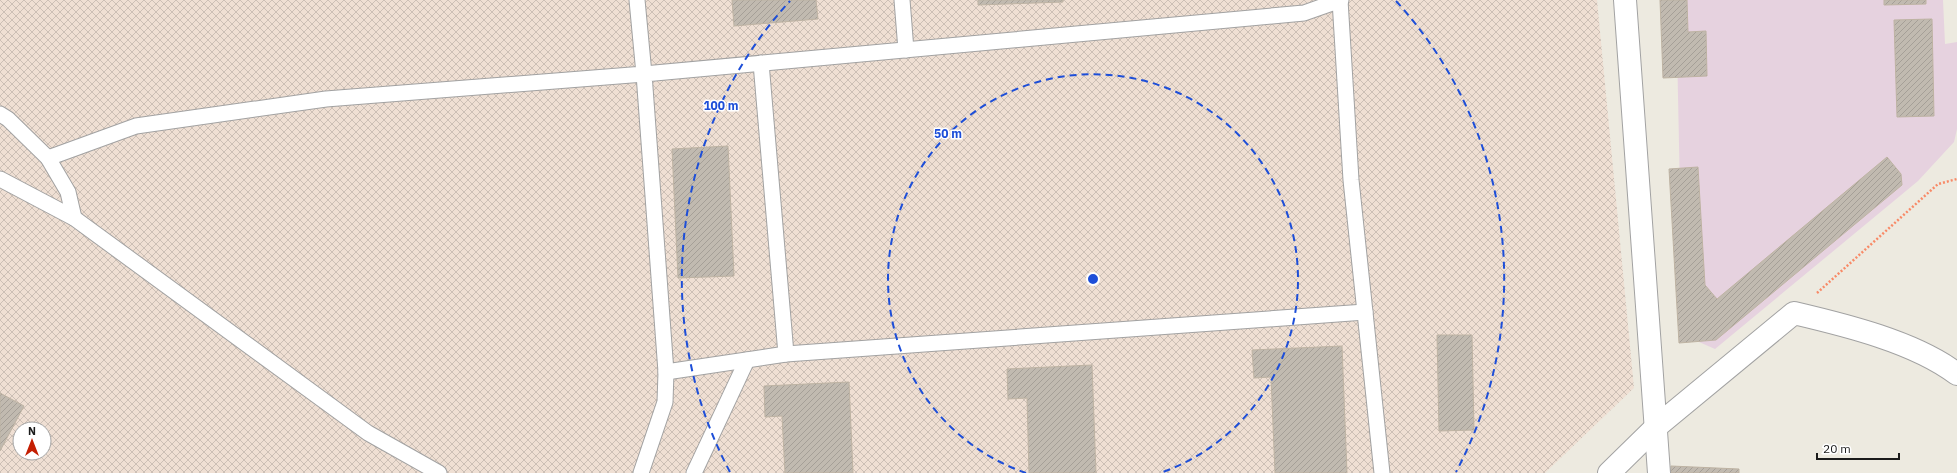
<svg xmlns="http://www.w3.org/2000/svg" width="1957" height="473" viewBox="0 0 1957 473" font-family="'IBM Plex Sans',sans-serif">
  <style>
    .industrial { fill: #e6d2df }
    .military { fill: url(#military-cross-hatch); fill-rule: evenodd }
    .building { fill: url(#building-hatch); stroke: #beb3a3 }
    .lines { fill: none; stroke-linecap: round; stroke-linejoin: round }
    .lane-casing { stroke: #a2a2a2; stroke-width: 17 }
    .street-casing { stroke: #a2a2a2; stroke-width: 24 }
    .path { stroke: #f88a67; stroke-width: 2.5; stroke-dasharray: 2 2; stroke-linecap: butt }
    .lane { stroke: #fff; stroke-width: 15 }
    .street { stroke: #fff; stroke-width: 22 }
    .ring { fill: none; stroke: #1d4ed8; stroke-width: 2; stroke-dasharray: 7 5 }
    .centre { fill: #1d4ed8; stroke: #fff; stroke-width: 2 }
    .ring-label { font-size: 12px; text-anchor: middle; font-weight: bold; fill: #1d4ed8; stroke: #fff; stroke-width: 3; stroke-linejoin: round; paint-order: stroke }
  </style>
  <defs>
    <pattern id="military-cross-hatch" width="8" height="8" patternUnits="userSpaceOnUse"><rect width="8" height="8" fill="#efdfd3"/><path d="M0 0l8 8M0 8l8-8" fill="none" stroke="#ccbfb5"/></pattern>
    <pattern id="building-hatch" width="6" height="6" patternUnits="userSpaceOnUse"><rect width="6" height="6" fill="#c1bab0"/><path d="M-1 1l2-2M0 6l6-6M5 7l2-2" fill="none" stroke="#a59f97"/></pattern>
  </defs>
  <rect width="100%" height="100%" fill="#edeae0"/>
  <!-- industrial -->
  <path class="industrial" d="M1676,0h267l2,44 12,-2v87l-3,13 -36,39 -203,168 -32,-14z"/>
  <!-- military -->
  <path class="military" d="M0,0h1597l37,388 -89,85h-1545zM20,429h24v24h-24z"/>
  <!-- building -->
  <g class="building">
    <path d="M732,0h84l2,19 -84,7z"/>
    <path d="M978,0h85v2l-85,3z"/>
    <path d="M1660,0h27l1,32 18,-1 1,45 -44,2z"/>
    <path d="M1884,0h42v4l-42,1z"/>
    <path d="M1932,19l2,97 -37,1 -3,-97z"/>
    <path d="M728,146l6,130 -56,2 -6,-129z"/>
    <path d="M1887,157l14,17 1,11 -186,155 -37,3 -10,-174 29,-2 7,118 12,14z"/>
    <path d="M1437,335h35l2,95 -35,1z"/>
    <path d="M1342,346l5,127h-72l-4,-96 -17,1 -2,-28z"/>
    <path d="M1092,365l4,108h-67l-2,-75 -19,1 -1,-30z"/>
    <path d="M849,382l4,91h-68l-3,-57 -17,1 -1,-31z"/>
    <path d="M0,393l24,13 -24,45z"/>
    <path d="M1671,466l68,3v4h-68z"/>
  </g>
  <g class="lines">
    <!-- lane casing -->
    <g class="lane-casing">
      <g id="lane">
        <path d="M902,0l4,50"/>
        <path d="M1340,0l11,180 31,293"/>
        <path d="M761,63l25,291"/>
        <path d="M0,114l8,5 40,39 20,34 6,26"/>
        <path d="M48,158l88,-32 190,-27 318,-25 -7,-74"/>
        <path d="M0,179l74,39 294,215 71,40"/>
        <path d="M666,372l120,-18 579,-42"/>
        <path d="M641,473l24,-71 1,-30 -22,-298 660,-61 37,-13"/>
        <path d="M694,473l53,-113"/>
      </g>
    </g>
    <!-- street casing -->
    <g class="street-casing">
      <g id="street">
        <path d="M1625,0l34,473"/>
        <path d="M1609,473l47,-46 138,-114c51,12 121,29 163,61"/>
      </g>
    </g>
    <!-- path -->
    <path class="path" d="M1817,293l121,-109 19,-5"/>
    <!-- lane -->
    <use href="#lane" class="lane"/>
    <!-- street -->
    <use href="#street" class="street"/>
  </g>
  <!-- distance rings -->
  <g class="ring">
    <path d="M1026 473A205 205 0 1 1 1160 473"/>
    <path d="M730 472A411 411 0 0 1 790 1M1396 1A411 411 0 0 1 1456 472"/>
  </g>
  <circle cx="1093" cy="279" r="6" class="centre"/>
  <g class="ring-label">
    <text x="721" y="110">100 m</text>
    <text x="948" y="138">50 m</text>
  </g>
  <!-- north arrow -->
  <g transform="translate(32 441)"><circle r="19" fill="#ffffff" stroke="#a4a4a4"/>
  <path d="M0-3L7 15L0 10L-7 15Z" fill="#c41e02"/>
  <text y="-6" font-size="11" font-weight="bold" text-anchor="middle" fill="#1b1b1b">N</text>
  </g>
  <!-- scale -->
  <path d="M1817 453v6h82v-6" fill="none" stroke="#1b1b1b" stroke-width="2"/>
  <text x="1823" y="453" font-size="12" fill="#1b1b1b" stroke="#ffffff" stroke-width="3" paint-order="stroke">20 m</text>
</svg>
